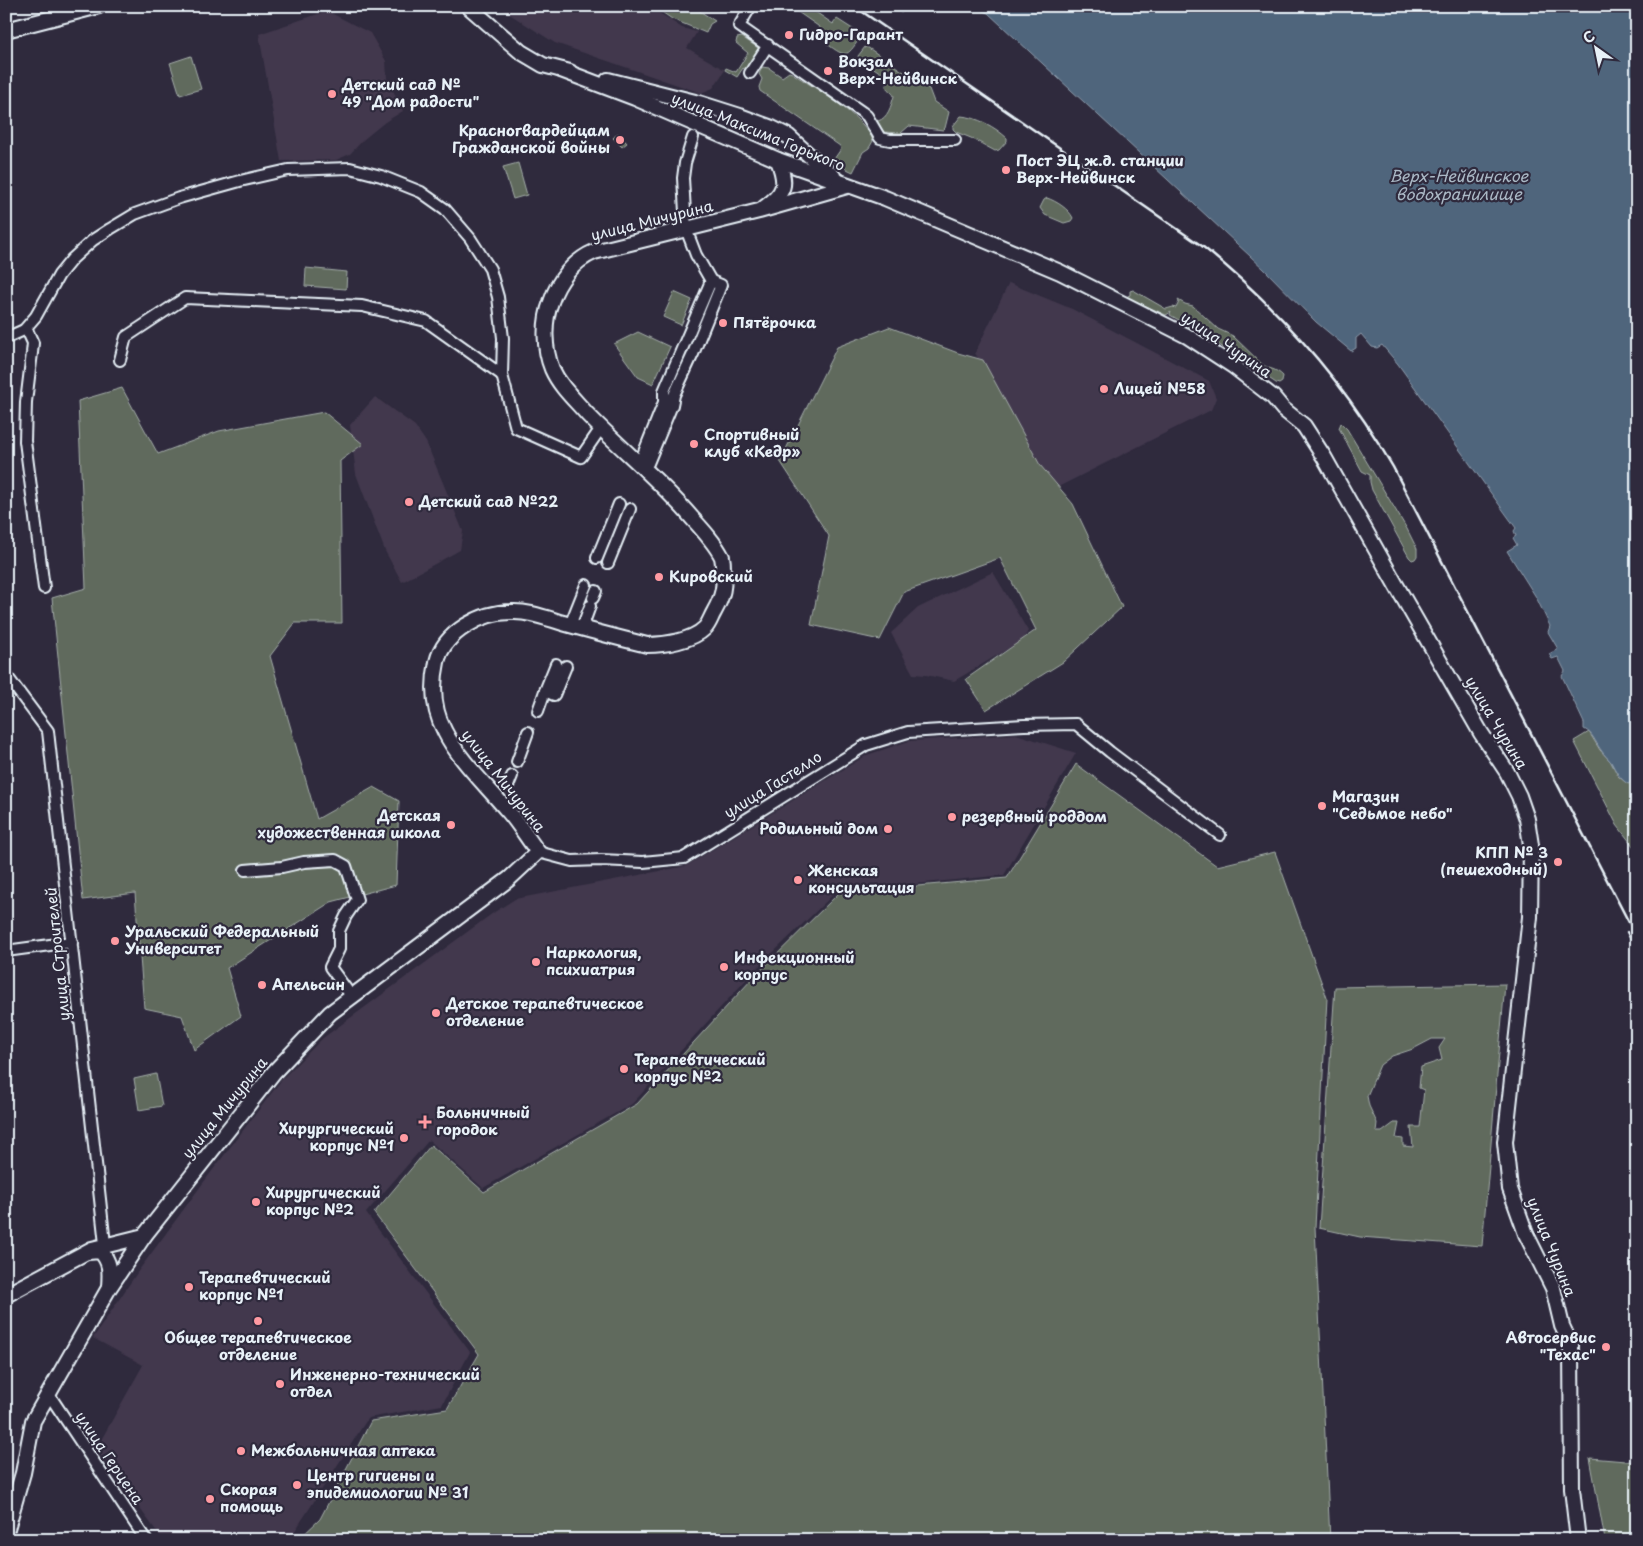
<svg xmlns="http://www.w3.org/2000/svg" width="1643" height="1546" viewBox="0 0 1643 1546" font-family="'Playpen Sans',sans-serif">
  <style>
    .built { fill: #42384d }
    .green { fill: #616a5d; stroke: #a4aeaa; fill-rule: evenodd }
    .water { fill: #50657b; stroke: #8d9dad }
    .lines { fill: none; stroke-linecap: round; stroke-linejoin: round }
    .stream { stroke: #8d9dad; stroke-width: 2.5 }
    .street-casing { stroke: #e8f1f8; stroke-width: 14 }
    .secondary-casing { stroke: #e8f1f8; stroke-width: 18 }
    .street { stroke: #2f2a3d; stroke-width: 10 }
    .secondary { stroke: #2f2a3d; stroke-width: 14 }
    .rail { stroke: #e8f1f8; stroke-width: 2.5 }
    .poi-dot { fill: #ff9aa2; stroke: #2f2a3d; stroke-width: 2 }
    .labels { text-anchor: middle; stroke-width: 4.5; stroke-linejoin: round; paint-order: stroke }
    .poi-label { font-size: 15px; font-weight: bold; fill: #e8f1f8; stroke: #2f2a3d; text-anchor: start }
    .street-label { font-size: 15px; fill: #e8f1f8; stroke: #2f2a3d }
    .water-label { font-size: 16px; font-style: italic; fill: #abb9c6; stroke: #2f2a3d }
  </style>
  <rect width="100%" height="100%" fill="#2f2a3d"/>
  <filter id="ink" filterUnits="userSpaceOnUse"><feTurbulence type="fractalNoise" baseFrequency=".02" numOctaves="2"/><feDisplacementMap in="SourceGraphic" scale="10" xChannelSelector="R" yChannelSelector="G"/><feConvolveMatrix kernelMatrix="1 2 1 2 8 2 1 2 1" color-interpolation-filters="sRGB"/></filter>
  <g filter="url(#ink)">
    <!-- built -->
    <g class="built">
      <path d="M497,6h152l33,22 15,4 -10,16 38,22 -12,18 -12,5 -146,-50z"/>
      <path d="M327,11l43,22 16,28 1,17 16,33 -18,11 -21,17 -14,15 -14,6 -55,1 -22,-127z"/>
      <path d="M1009,283l63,26 137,72 7,17 -5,12 -157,79 -79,-136z"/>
      <path d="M375,397l40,29 11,16 37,89 -3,19 -58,32 -17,-31 -29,-77 -6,-49z"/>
      <path d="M993,572l35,59 -5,9 -69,41 -28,-6 -13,-1 -22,-41 27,-25z"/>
      <path d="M1016,734l60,19 -72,122 -168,17 -82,79 -122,133 -149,84 -54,-48 -63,73 104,139 -28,53 -74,13 -79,122h-126l-67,-91 47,-84 -50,-27 46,-68 67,-91 77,-101 40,-40 170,-125 22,-14 171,-33 181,-111 42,-14z"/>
    </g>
    <!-- green -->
    <g class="green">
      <path d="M653,6h41l1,2 20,13 -5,3 -4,9 -34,-14z"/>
      <path d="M793,6h14l26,18 4,-5 25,16c-15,21 -14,25 -36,8l-2,-9 -6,-8 -26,-18z"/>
      <path d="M742,37l19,13 -14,21 -4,-3 -6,9 -12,-7 1,-2 10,4 12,-19 -12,-10 1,-5z"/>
      <path d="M865,47h2l62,42 5,13 15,10 -4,16 -2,2 -34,-4 -8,7 -17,-1 -11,-13 5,2c10,-3 13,-15 16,-25 -1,-4 -9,-7 -8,-11 1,-2 2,-4 3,-6l-2,-2 -28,-19 -1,-2z"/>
      <path d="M191,56l10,33 -21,6 -10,-32z"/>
      <path d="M762,67l7,1 13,9 7,-5 3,1c21,14 74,44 81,68l-4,7 -6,4 -10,20 -21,-10 9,-13 -1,-3 -80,-55 -1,-4 3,-8 -3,-5z"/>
      <path d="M961,116c16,1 34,11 46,22v3l-8,9 -4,1 -24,-13 -15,-6 -3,-3v-3z"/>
      <path d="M618,133l9,10 -5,4 -9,-9z"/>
      <path d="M518,163l9,32 -14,4 -10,-32z"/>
      <path d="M1047,198c9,3 22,11 26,20l-2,3 -7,2 -19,-8 -5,-7 4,-8z"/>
      <path d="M306,268l41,4 -1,17 -41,-3z"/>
      <path d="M1133,290l33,19 7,-2 3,1 3,-6 -1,-2 7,4 8,2 25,23 15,7 30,29c8,5 12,3 20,11l-1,6 -3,2 -3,-1 -76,-51 -30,-17 1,-3 -5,3 -40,-18 4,-2v-4z"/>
      <path d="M674,292l18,8 -11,25 -18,-8z"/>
      <path d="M889,327l69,26 25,7 57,105 33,39 49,103 -59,55 -77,48 -20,-31 70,-49 -36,-72 -96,34 -24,48 -69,-15 18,-89 -49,-75 57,-114z"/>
      <path d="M638,332l32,15 -17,37 -15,-7 -24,-33z"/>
      <path d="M122,388l36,66 61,-23 105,-19 39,32 -23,17 2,162h-47l-25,33 47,163 57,-32 25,14 -3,84 -65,17 -104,66 14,48 -47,34 -12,-34 -38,-8 -9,-115 -52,7 -31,-302 34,-10 -8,-187z"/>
      <path d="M1341,423l6,6 60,100 10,20v7l-2,3 -3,1 -3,-3 -37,-67 -2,-8v-7l-8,-4 -23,-43z"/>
      <path d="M1589,732l11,18 11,12 7,14 7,6 5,1 7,-13v81l-20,-26 -43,-84z"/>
      <path d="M1076,764l141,102 58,-14 52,146 -12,229 15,313h-1032l22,-21 51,-98 76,-12 32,-55 -105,-141 57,-68 53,47 153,-88 115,-125 87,-86 168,-15z"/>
      <path d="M1505,984l-23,262 -122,-9 -41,-9 16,-241zM1432,1039h13l-6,9 3,12 -21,7 -2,21 5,2 -4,37h-9l2,20 -10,-1v-7l-7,-1 3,-15h-5l-12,9h-6l1,-9 -8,-17 -2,-10 13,-31 12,-9 21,-7z"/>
      <path d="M156,1074l6,32 -23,4 -5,-31z"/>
      <path d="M1590,1458l47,4v78h-32z"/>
    </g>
    <!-- water -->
    <path class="water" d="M970,6h667v764l-7,13 -2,1c-9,-6 -12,-13 -17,-22 -3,-4 -7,-7 -10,-12 -6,-8 -8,-17 -17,-21v-6l-22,-47 3,-5 -7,-14 -6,2 -3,-5 9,-5 -10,-17 2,-6 -14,-29 -29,-46 10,-6 -4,-7 3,-2 -2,-5 2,-3 -118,-164 -16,-19 -5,3 -5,-1 -11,-13 -5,4v10l-5,3 -35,-29 -52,-53 -276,-256z"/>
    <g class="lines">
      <!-- stream -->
      <path class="stream" d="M901,12l4,-6"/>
      <!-- street casing -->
      <g class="street-casing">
        <g id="street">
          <path d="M751,6l-12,20 123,86 5,4 13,22 10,2h65"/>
          <path d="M750,73l18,-28"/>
          <path d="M693,137l-8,26 -2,15 3,51 10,26 15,26"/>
          <path d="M24,330l4,2 5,11 -1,10 -6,49 -1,39 19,147"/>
          <path d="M6,338l18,-8 12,-14 23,-41 13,-16 21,-19 17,-11 25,-15 44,-16 61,-17 48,-11 62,-2 31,8 40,16 24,17 25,29 20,31 8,28 5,41 -1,37 14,53 65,29 20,-29"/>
          <path d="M120,360l6,-23 59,-39 177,8 64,15 76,54"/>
          <path d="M642,457l22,-55v-11l47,-110 10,4 -28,69 -19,41 -2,10 -24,58"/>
          <path d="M597,558l22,-54"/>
          <path d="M608,563l22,-54"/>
          <path d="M593,598l3,-7"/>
          <path d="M570,625l16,-40"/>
          <path d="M582,628l8,-22"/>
          <path d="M556,664l-11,27 9,4 12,-29"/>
          <path d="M6,675l42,56 57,513"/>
          <path d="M538,711l7,-20"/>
          <path d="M517,762l11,-30"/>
          <path d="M508,786l4,-10"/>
          <path d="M538,852l34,9 29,-1 42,2 41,-4 182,-113 42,-13 116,-7 52,-1 34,28 110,83"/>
          <path d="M245,870l37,-3 22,-5 31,-2 11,6 11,34 -11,16 -7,15v18l-9,18 22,30"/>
          <path d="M6,951l66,-9"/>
          <path d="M48,1393l98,147"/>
        </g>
      </g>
      <!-- secondary casing -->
      <g class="secondary-casing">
        <g id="secondary">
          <path d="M468,6l53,46 22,13 27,7"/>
          <path d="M6,30l93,-24"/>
          <path d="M561,70l74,28 143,62 107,38 175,74 127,64 46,30 22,17 18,14 10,12 21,17 20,31 72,128 85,148 26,39 12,24 8,23 4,26 -1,72 -25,225 5,47 16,45 27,54 9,38 9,19 1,144 6,51"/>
          <path d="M608,80l91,23 41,13 32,12 16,8 34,31 11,9"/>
          <path d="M764,208c22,-16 23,-24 14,-48"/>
          <path d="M88,1252l12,-1c11,11 10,21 9,36"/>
          <path d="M6,1295l86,-46 52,-13"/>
          <path d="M6,1532l17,-59 10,-52 76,-133 35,-52 130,-164 56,-59 179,-134 29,-27c-11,-14 -20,-30 -32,-43 -20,-24 -47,-49 -61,-77 -12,-22 -13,-47 -8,-70 7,-30 45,-50 74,-50 17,-1 35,6 52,11 28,8 56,15 84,22 17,0 45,-4 58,-17 4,-4 6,-11 9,-16 9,-16 11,-26 9,-44 0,-3 0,-7 -1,-11 -7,-14 -19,-27 -30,-39 -32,-38 -71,-69 -105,-104 -12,-14 -27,-27 -35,-45 -8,-20 -9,-47 -1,-67 7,-21 22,-41 43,-50l165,-41 88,-25"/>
        </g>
      </g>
      <!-- street -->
      <use href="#street" class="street"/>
      <!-- secondary -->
      <use href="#secondary" class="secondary"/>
      <!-- rail -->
      <g class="rail">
        <path d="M854,6l348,240c76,61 142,136 191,221l244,471"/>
        <path d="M1627,932l10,19"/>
      </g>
    </g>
  </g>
  <!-- markers -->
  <g class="poi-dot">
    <circle cx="789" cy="35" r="5"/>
    <circle cx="828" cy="71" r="5"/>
    <circle cx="332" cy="94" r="5"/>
    <circle cx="620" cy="140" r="5"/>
    <circle cx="1006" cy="170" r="5"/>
    <circle cx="723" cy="323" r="5"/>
    <circle cx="1104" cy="389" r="5"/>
    <circle cx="694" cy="444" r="5"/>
    <circle cx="409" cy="502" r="5"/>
    <circle cx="659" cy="577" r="5"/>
    <circle cx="1322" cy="806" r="5"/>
    <circle cx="952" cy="817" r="5"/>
    <circle cx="451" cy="825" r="5"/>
    <circle cx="888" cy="829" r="5"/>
    <circle cx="1558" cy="862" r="5"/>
    <circle cx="798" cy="880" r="5"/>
    <circle cx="115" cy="941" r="5"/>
    <circle cx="536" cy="962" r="5"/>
    <circle cx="724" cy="967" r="5"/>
    <circle cx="262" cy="985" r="5"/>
    <circle cx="436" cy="1013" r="5"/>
    <circle cx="624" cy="1069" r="5"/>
    <path d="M422.5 1114.5h5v5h5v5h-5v5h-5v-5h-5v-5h5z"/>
    <circle cx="404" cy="1138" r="5"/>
    <circle cx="256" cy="1202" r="5"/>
    <circle cx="189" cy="1287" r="5"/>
    <circle cx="258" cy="1321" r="5"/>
    <circle cx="1606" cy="1347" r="5"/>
    <circle cx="280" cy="1384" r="5"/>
    <circle cx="241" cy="1451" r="5"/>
    <circle cx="297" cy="1485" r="5"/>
    <circle cx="210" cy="1499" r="5"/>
  </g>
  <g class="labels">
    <!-- poi labels -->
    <g class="poi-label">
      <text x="799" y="40">Гидро-Гарант</text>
      <text x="838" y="67">Вокзал<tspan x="838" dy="17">Верх-Нейвинск</tspan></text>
      <text x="342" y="90">Детский сад №<tspan x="342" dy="17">49 "Дом радости"</tspan></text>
      <text x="610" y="136" text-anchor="end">Красногвардейцам<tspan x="610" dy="17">Гражданской войны</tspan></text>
      <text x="1016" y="166">Пост ЭЦ ж.д. станции<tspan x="1016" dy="17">Верх-Нейвинск</tspan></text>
      <text x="733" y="328">Пятёрочка</text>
      <text x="1114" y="394">Лицей №58</text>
      <text x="704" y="440">Спортивный<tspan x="704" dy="17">клуб «Кедр»</tspan></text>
      <text x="419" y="507">Детский сад №22</text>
      <text x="669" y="582">Кировский</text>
      <text x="1332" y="802">Магазин<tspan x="1332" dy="17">"Седьмое небо"</tspan></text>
      <text x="441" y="821" text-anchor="end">Детская<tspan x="441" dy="17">художественная школа</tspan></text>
      <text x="962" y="822">резервный роддом</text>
      <text x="878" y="834" text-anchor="end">Родильный дом</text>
      <text x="1548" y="858" text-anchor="end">КПП № 3<tspan x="1548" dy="17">(пешеходный)</tspan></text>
      <text x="808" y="876">Женская<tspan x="808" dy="17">консультация</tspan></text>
      <text x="125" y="937">Уральский Федеральный<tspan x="125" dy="17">Университет</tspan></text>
      <text x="546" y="958">Наркология,<tspan x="546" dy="17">психиатрия</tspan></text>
      <text x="734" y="963">Инфекционный<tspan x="734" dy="17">корпус</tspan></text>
      <text x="272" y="990">Апельсин</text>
      <text x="446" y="1009">Детское терапевтическое<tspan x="446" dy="17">отделение</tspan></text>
      <text x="634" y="1065">Терапевтический<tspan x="634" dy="17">корпус №2</tspan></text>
      <text x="436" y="1118">Больничный<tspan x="436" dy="17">городок</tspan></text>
      <text x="394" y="1134" text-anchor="end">Хирургический<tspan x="394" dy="17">корпус №1</tspan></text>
      <text x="266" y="1198">Хирургический<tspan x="266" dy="17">корпус №2</tspan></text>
      <text x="199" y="1283">Терапевтический<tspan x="199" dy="17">корпус №1</tspan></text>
      <text x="258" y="1343" text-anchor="middle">Общее терапевтическое<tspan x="258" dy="17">отделение</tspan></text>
      <text x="1596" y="1343" text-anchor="end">Автосервис<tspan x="1596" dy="17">"Техас"</tspan></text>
      <text x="290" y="1380">Инженерно-технический<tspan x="290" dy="17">отдел</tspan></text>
      <text x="251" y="1456">Межбольничная аптека</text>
      <text x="307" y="1481">Центр гигиены и<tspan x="307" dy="17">эпидемиологии № 31</tspan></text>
      <text x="220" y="1495">Скорая<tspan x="220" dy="17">помощь</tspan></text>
    </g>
    <!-- street labels -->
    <g class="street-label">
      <text transform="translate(758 132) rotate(22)" y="5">улица Максима Горького</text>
      <text transform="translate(652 221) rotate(-14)" y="5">улица Мичурина</text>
      <text transform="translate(1226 345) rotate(34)" y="5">улица Чурина</text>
      <text transform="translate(1496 723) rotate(59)" y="5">улица Чурина</text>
      <text transform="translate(503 781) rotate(52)" y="5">улица Мичурина</text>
      <text transform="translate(773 785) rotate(-32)" y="5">улица Гастелло</text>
      <text transform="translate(58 954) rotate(-96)" y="5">улица Строителей</text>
      <text transform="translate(225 1108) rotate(-51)" y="5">улица Мичурина</text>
      <text transform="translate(1551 1247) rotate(68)" y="5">улица Чурина</text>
      <text transform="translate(109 1458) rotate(56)" y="5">улица Герцена</text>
    </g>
    <!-- water labels -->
    <g class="water-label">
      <text x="1459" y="182">Верх-Нейвинское<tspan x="1459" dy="18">водохранилище</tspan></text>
    </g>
  </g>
  <!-- margin -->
  <rect width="1643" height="1546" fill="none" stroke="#2f2a3d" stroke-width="25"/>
  <rect x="12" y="12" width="1618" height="1521" fill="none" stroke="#e8f1f8" stroke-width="2" filter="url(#ink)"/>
  <!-- north arrow -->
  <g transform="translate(1596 48) rotate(327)" stroke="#2f2a3d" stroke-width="4" paint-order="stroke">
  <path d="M0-4L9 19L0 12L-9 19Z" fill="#e8f1f8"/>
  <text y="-8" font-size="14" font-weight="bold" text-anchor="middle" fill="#e8f1f8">С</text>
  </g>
</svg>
